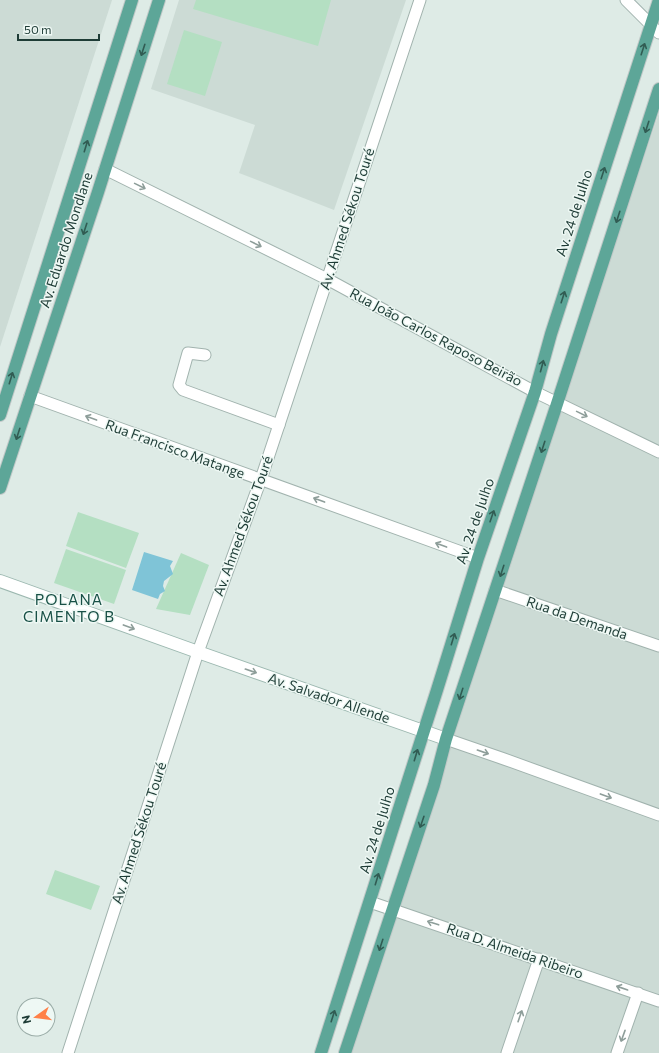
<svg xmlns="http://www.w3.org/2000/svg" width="659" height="1053" viewBox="0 0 659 1053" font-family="Commissioner,sans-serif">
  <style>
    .built { fill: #ccdbd5 }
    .green { fill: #b4dfc2 }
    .water { fill: #7fc4d7 }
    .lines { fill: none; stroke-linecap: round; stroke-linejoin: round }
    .street-casing { stroke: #a1b3ae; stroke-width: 13 }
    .secondary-casing { stroke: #9cb8b0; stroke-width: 14 }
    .primary-casing { stroke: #c0c8c7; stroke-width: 14 }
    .street { stroke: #fff; stroke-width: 11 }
    .secondary { stroke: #fff; stroke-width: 12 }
    .primary { stroke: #5da698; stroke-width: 12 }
    .oneway { stroke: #315c53 }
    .oneway2 { stroke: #8e9e9a }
    .labels { text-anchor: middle; stroke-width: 3; stroke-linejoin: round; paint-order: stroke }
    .street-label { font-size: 14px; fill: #1e3c36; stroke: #eef8f4 }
    .neighbourhood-label { font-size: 15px; letter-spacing: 1px; fill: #185046; stroke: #eef8f4 }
  </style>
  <rect width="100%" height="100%" fill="#deebe6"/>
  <!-- built -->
  <g class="built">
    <path d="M0,0h112l-112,347z"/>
    <path d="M179,0h227l-72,210 -95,-37 16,-48 -104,-36z"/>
    <path d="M659,113v940h-317z"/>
  </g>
  <!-- green -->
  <g class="green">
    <path d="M196,0h135l-13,46 -125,-37z"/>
    <path d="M184,30l38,12 -17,54 -38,-12z"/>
    <path d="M78,512l61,21 -13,35 -60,-22z"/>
    <path d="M66,549l60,21 -12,34 -60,-21z"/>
    <path d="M181,553l28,12 -19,50 -34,-6z"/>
    <path d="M55,870l45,16 -9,24 -45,-16z"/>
  </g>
  <!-- water -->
  <path class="water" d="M144,552l29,9 -3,5 3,8 -9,7 -1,5 2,5 -5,3 -2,5 -26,-9z"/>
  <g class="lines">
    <!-- street casing -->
    <g class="street-casing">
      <g id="street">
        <path d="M626,0l33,33"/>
        <path d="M105,169l222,110 208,113 124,60"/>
        <path d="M205,355l-17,-2 -9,32 4,5 96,35"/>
        <path d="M30,396l448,162"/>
        <path d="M495,590l164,56"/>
        <path d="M446,739l58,20 155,56"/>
        <path d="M370,902l289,99"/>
        <path d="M68,1053l130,-401 63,-173 159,-479"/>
        <path d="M507,1053l32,-94"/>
        <path d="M617,1053l21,-60"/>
      </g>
    </g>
    <!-- secondary casing -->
    <g class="secondary-casing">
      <path id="secondary" d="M0,581l198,71 248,87"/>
    </g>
    <!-- primary casing -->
    <g class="primary-casing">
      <g id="primary">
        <path d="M0,415l132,-415"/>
        <path d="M0,488l98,-296 61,-192"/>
        <path d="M321,1053l116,-363 41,-132 57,-166 16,-58 108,-334"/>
        <path d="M345,1053l89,-268 12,-46 109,-329 104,-321"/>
      </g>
    </g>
    <!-- street -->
    <use href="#street" class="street"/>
    <!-- secondary -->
    <use href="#secondary" class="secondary"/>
    <!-- primary -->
    <use href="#primary" class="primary"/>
  </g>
  <!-- one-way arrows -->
  <defs><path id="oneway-shaft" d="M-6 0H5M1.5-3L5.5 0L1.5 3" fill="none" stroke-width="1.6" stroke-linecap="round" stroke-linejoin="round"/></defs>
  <g class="oneway">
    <use href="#oneway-shaft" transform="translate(643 49) rotate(-72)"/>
    <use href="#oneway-shaft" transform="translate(143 50) rotate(108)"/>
    <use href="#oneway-shaft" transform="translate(647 127) rotate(108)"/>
    <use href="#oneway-shaft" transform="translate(86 146) rotate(-73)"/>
    <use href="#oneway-shaft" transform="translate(603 173) rotate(-72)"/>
    <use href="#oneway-shaft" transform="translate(618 217) rotate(108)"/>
    <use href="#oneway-shaft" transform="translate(85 229) rotate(108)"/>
    <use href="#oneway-shaft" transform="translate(563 297) rotate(-72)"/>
    <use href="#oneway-shaft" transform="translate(542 366) rotate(-75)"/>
    <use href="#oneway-shaft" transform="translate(11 378) rotate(-73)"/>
    <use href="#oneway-shaft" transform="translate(18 434) rotate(108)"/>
    <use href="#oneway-shaft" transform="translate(543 447) rotate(108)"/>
    <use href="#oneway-shaft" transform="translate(492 516) rotate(-71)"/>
    <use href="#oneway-shaft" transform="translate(502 571) rotate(108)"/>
    <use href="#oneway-shaft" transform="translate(453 639) rotate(-73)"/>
    <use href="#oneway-shaft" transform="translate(461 694) rotate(108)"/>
    <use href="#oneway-shaft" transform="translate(416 755) rotate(-73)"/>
    <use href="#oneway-shaft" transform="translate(422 822) rotate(109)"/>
    <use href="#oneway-shaft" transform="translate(377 879) rotate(-73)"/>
    <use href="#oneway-shaft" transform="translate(381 945) rotate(108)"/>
    <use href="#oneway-shaft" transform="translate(333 1016) rotate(-72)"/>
  </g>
  <g class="oneway2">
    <use href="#oneway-shaft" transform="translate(140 186) rotate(26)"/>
    <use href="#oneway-shaft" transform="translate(256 244) rotate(26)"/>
    <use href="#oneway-shaft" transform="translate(582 414) rotate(26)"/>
    <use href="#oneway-shaft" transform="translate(91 418) rotate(-160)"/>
    <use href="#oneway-shaft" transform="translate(319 500) rotate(-160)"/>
    <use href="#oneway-shaft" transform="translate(441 545) rotate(-160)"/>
    <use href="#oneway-shaft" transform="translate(129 627) rotate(20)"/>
    <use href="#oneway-shaft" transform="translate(251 671) rotate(19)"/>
    <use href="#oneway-shaft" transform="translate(483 752) rotate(19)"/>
    <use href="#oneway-shaft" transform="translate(606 796) rotate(20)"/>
    <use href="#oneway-shaft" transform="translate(433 923) rotate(-162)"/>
    <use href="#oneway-shaft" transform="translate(622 988) rotate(-161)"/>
    <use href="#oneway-shaft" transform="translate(520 1016) rotate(-71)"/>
    <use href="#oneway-shaft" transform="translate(623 1036) rotate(110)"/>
  </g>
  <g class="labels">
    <!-- street labels -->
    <g class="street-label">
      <text transform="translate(574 213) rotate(-72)" y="5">Av. 24 de Julho</text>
      <text transform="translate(347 219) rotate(-72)" y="5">Av. Ahmed Sékou Touré</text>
      <text transform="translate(66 240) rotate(-72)" y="5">Av. Eduardo Mondlane</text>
      <text transform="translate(436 337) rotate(28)" y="5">Rua João Carlos Raposo Beirão</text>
      <text transform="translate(175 449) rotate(20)" y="5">Rua Francisco Matange</text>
      <text transform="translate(475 521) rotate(-71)" y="5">Av. 24 de Julho</text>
      <text transform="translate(243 526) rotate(-70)" y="5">Av. Ahmed Sékou Touré</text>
      <text transform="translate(577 618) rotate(19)" y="5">Rua da Demanda</text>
      <text transform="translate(329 698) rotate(19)" y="5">Av. Salvador Allende</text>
      <text transform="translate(377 830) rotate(-73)" y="5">Av. 24 de Julho</text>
      <text transform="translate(139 833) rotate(-72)" y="5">Av. Ahmed Sékou Touré</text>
      <text transform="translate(515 951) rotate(19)" y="5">Rua D. Almeida Ribeiro</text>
    </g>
    <!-- neighbourhood labels -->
    <g class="neighbourhood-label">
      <text x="69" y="605">POLANA<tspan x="69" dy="17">CIMENTO B</tspan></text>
    </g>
  </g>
  <!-- north arrow -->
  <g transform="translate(36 1017) rotate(256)"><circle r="19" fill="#eef8f4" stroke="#9bada8"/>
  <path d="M0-3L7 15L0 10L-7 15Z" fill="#ff8148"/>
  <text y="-6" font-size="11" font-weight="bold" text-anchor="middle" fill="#1e3c36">N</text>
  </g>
  <!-- scale -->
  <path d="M18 34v6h81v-6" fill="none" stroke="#1e3c36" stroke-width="2"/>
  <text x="24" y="34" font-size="12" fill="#1e3c36" stroke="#eef8f4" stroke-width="3" paint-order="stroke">50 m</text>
</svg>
